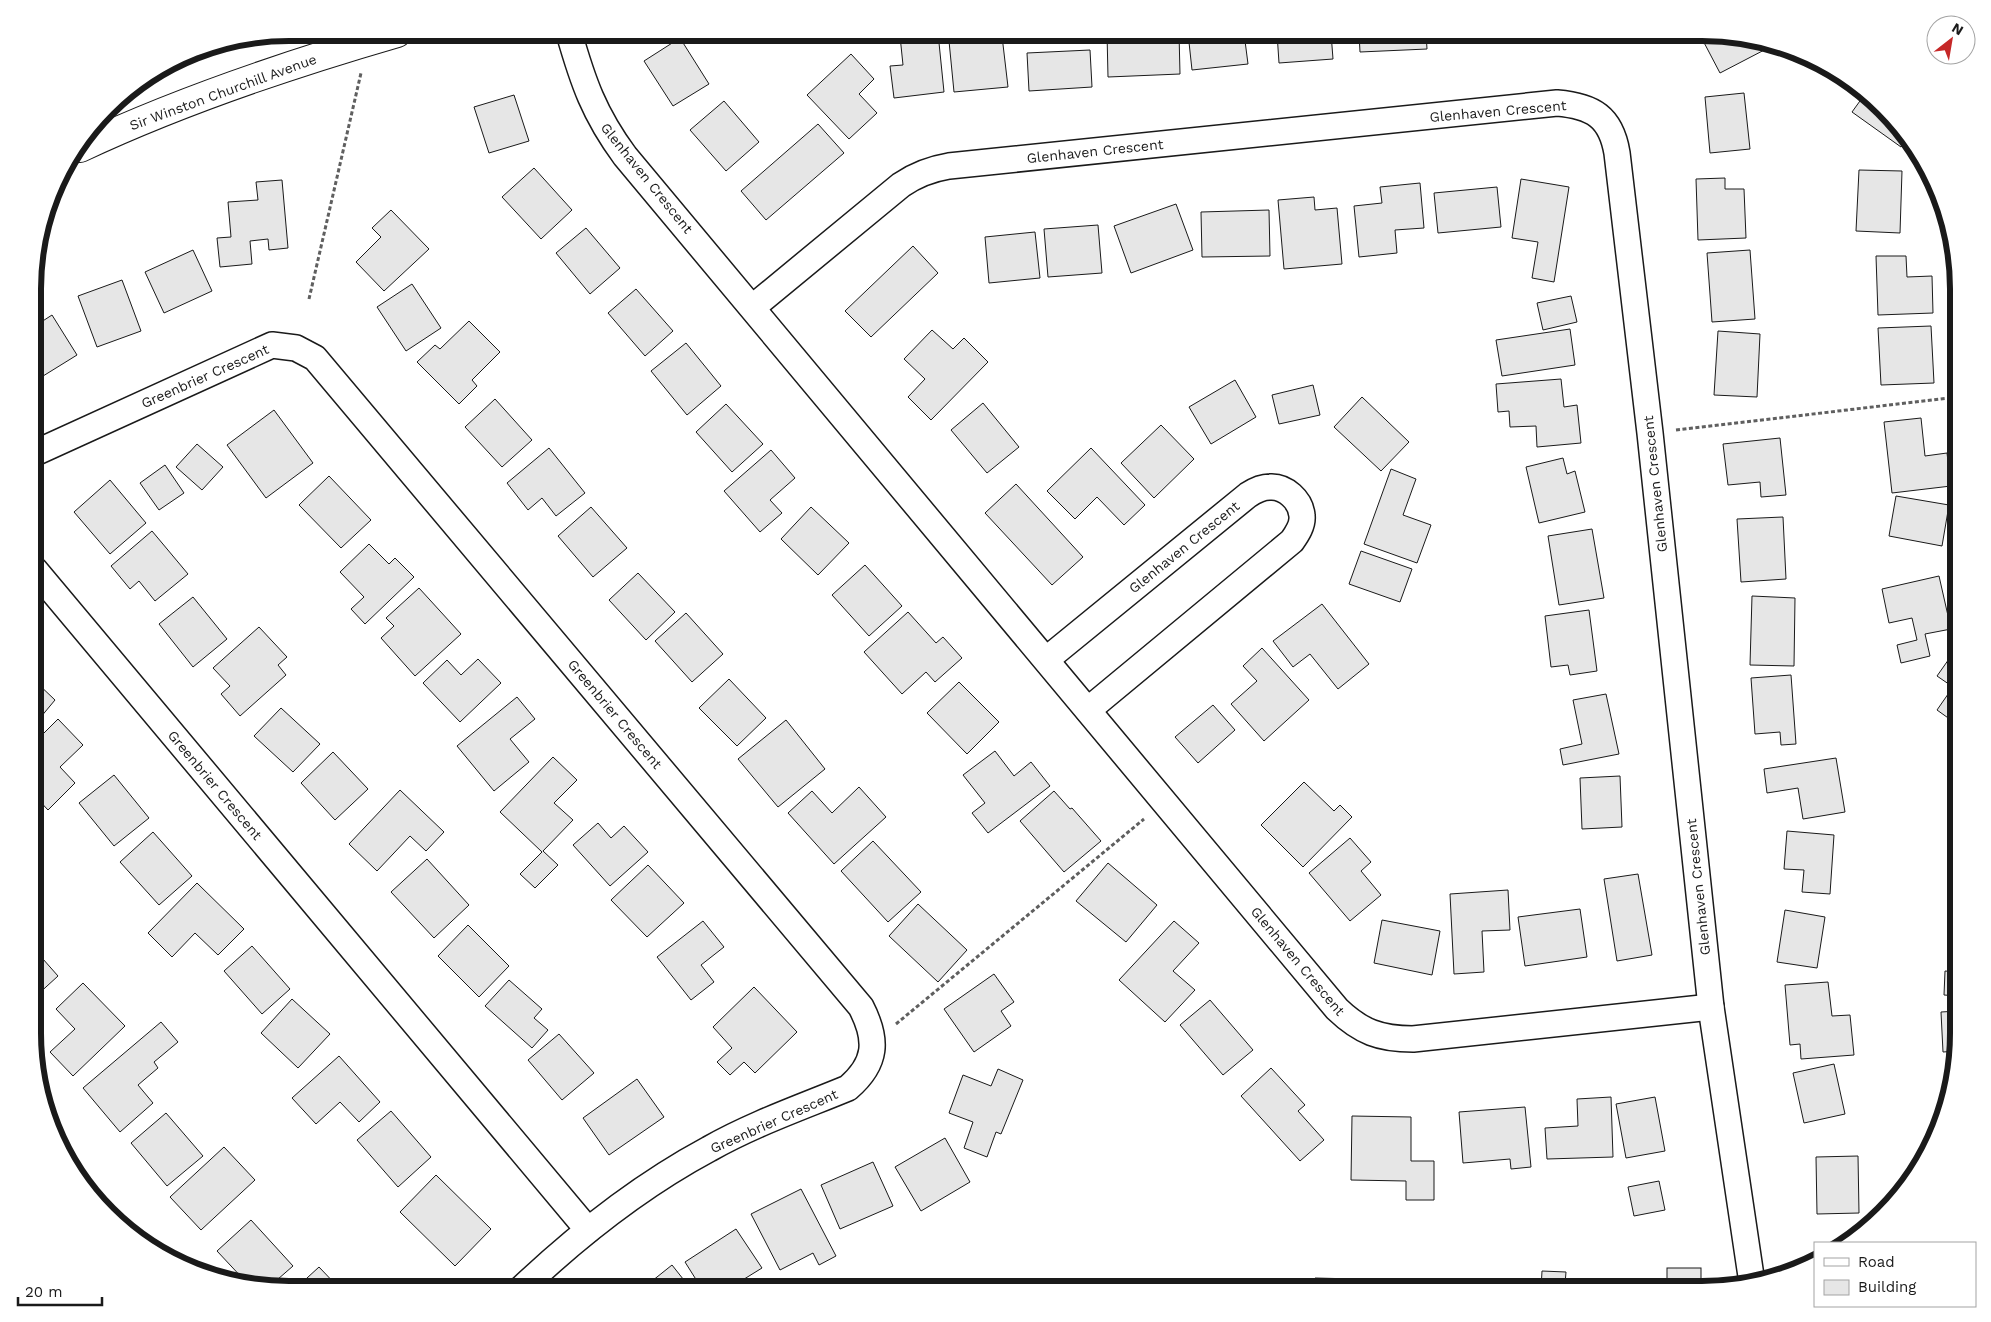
<svg xmlns="http://www.w3.org/2000/svg" width="1991" height="1322" viewBox="0 0 1991 1322" font-family="'Work Sans',sans-serif">
  <style>
    .building { fill: #e6e6e6; stroke: #1a1a1a }
    .lines { fill: none; stroke-linecap: round; stroke-linejoin: round }
    .minor-casing { stroke: #1a1a1a; stroke-width: 28 }
    .secondary-casing { stroke: #1a1a1a; stroke-width: 30 }
    .path { stroke: #5f5f5f; stroke-width: 3; stroke-dasharray: 4 2.5; stroke-linecap: butt }
    .minor { stroke: #fff; stroke-width: 25 }
    .secondary { stroke: #fff; stroke-width: 28 }
    .labels { text-anchor: middle; stroke-width: 4; stroke-linejoin: round; paint-order: stroke }
    .street-label { font-size: 14px; fill: #1a1a1a; stroke: #fff }
    .rim { fill: none; stroke: #1a1a1a; stroke-width: 6 }
  </style>
  <rect width="100%" height="100%" fill="#fff"/>
  <!-- building -->
  <g class="building">
    <path d="M928,33h10l6,59 -50,6 -4,-32 13,-1 -3,-29z"/>
    <path d="M1107,33h72l1,41 -72,3z"/>
    <path d="M1188,33h56l4,31 -56,6z"/>
    <path d="M1277,33h54l2,26 -54,4z"/>
    <path d="M1359,33h67l1,16 -67,3z"/>
    <path d="M1446,33h63v2l-61,6z"/>
    <path d="M1699,33l69,10 2,4 -50,26z"/>
    <path d="M1002,36l6,51 -54,5 -5,-51z"/>
    <path d="M680,38l29,46 -36,22 -29,-45z"/>
    <path d="M1090,50l2,37 -63,4 -2,-38z"/>
    <path d="M851,54l23,25 -15,15 18,19 -28,26 -42,-44z"/>
    <path d="M1744,93l6,56 -40,4 -5,-56z"/>
    <path d="M1865,94l30,26 13,18 -7,9 -49,-35z"/>
    <path d="M514,95l15,46 -40,12 -15,-46z"/>
    <path d="M724,101l35,41 -33,29 -36,-41z"/>
    <path d="M818,124l26,29 -78,67 -25,-29z"/>
    <path d="M534,168l38,42 -31,29 -39,-42z"/>
    <path d="M1859,170l43,1 -2,62 -44,-2z"/>
    <path d="M1725,178v11h19l2,49 -48,2 -2,-61z"/>
    <path d="M1521,179l48,8 -15,95 -22,-4 6,-36 -26,-4z"/>
    <path d="M282,180l6,68 -19,2 -1,-11 -18,2 2,23 -32,3 -3,-29 14,-1 -3,-35 30,-2 -2,-18z"/>
    <path d="M1420,183l4,45 -29,2 2,23 -38,4 -5,-51 28,-3 -2,-16z"/>
    <path d="M1497,187l4,40 -63,6 -4,-40z"/>
    <path d="M1314,197l1,13 22,-2 5,56 -58,5 -6,-69z"/>
    <path d="M1176,204l17,46 -62,23 -17,-47z"/>
    <path d="M391,210l38,39 -45,42 -28,-29 25,-25 -9,-9z"/>
    <path d="M1269,210l1,46 -68,1 -1,-45z"/>
    <path d="M1098,225l4,48 -54,4 -4,-48z"/>
    <path d="M586,228l34,40 -30,26 -34,-41z"/>
    <path d="M1035,232l5,46 -51,5 -4,-46z"/>
    <path d="M913,246l25,27 -67,64 -26,-26z"/>
    <path d="M193,250l19,41 -48,22 -19,-41z"/>
    <path d="M1750,250l5,69 -43,3 -5,-69z"/>
    <path d="M1876,256h30l1,21 25,-1 1,37 -55,2z"/>
    <path d="M122,280l19,51 -44,16 -19,-51z"/>
    <path d="M412,284l29,44 -35,23 -29,-44z"/>
    <path d="M636,289l37,42 -28,25 -37,-43z"/>
    <path d="M1571,296l6,26 -34,8 -6,-27z"/>
    <path d="M52,315l25,40 -42,26v-55z"/>
    <path d="M469,321l31,31 -28,28 5,6 -18,18 -42,-42 18,-17 5,4z"/>
    <path d="M1931,326l3,57 -53,2 -3,-57z"/>
    <path d="M1570,329l5,36 -73,11 -6,-36z"/>
    <path d="M932,330l21,19 11,-11 24,24 -57,58 -23,-23 17,-18 -21,-20z"/>
    <path d="M1718,331l42,3 -3,63 -43,-2z"/>
    <path d="M686,343l35,43 -34,29 -36,-44z"/>
    <path d="M1561,379l3,28 13,-2 4,38 -44,4 -1,-21 -26,1 -1,-16 -11,1 -2,-28z"/>
    <path d="M1235,380l21,37 -45,27 -22,-37z"/>
    <path d="M1313,385l7,30 -41,9 -7,-29z"/>
    <path d="M1362,397l47,45 -28,29 -47,-44z"/>
    <path d="M495,399l37,41 -30,27 -37,-40z"/>
    <path d="M983,403l36,44 -32,26 -36,-43z"/>
    <path d="M726,404l37,40 -31,28 -36,-40z"/>
    <path d="M274,410l39,53 -47,35 -39,-53z"/>
    <path d="M1921,418l4,38 22,-3 4,33 -59,7 -8,-71z"/>
    <path d="M1161,425l33,34 -40,39 -33,-35z"/>
    <path d="M1780,438l6,57 -25,2 -1,-15 -32,3 -5,-41z"/>
    <path d="M197,444l26,23 -21,23 -26,-23z"/>
    <path d="M549,448l36,45 -29,23 -14,-18 -14,12 -21,-27z"/>
    <path d="M1091,448l54,57 -21,20 -27,-28 -22,22 -28,-28z"/>
    <path d="M771,450l24,28 -25,22 12,13 -22,19 -36,-41z"/>
    <path d="M1563,458l4,16 8,-3 10,41 -46,11 -13,-56z"/>
    <path d="M165,465l19,28 -25,17 -19,-27z"/>
    <path d="M1391,469l25,10 -13,36 28,10 -14,38 -53,-19z"/>
    <path d="M329,476l42,44 -30,28 -42,-43z"/>
    <path d="M110,480l36,43 -36,31 -36,-42z"/>
    <path d="M1016,484l67,73 -31,28 -67,-72z"/>
    <path d="M1896,496l53,9 -7,41 -53,-10z"/>
    <path d="M591,507l36,41 -34,29 -35,-41z"/>
    <path d="M811,507l38,36 -31,32 -37,-36z"/>
    <path d="M1783,517l3,62 -45,3 -4,-63z"/>
    <path d="M1592,529l12,69 -45,7 -11,-69z"/>
    <path d="M152,531l36,43 -33,27 -16,-20 -9,8 -19,-23z"/>
    <path d="M369,544l20,20 6,-6 19,19 -49,47 -14,-15 13,-12 -24,-25z"/>
    <path d="M1361,551l51,18 -12,33 -51,-18z"/>
    <path d="M865,565l37,41 -33,30 -37,-41z"/>
    <path d="M638,573l37,39 -29,28 -37,-40z"/>
    <path d="M1939,576l12,53 -26,5 5,22 -29,7 -4,-18 20,-5 -5,-22 -23,5 -7,-34z"/>
    <path d="M419,588l42,46 -46,42 -34,-38 13,-12 -8,-8z"/>
    <path d="M1752,596l43,2 -1,68 -44,-1z"/>
    <path d="M193,597l34,42 -34,28 -34,-43z"/>
    <path d="M1322,604l47,60 -31,25 -28,-35 -17,13 -20,-26z"/>
    <path d="M1589,610l8,61 -27,4 -2,-10 -17,2 -6,-51z"/>
    <path d="M908,612l28,31 7,-6 19,21 -27,24 -9,-10 -24,22 -38,-42z"/>
    <path d="M686,613l37,41 -31,28 -37,-41z"/>
    <path d="M259,627l28,30 -9,8 8,10 -46,41 -19,-22 9,-8 -17,-18z"/>
    <path d="M1262,648l47,52 -45,41 -33,-37 26,-23 -14,-15z"/>
    <path d="M1956,649l2,1v75l-21,-15 16,-23 -16,-11z"/>
    <path d="M478,659l23,24 -41,39 -37,-39 24,-23 14,15z"/>
    <path d="M1791,675l5,69 -15,1 -1,-13 -25,2 -4,-56z"/>
    <path d="M729,679l37,39 -29,28 -38,-38z"/>
    <path d="M35,681l20,19 -20,24z"/>
    <path d="M959,682l40,40 -32,32 -40,-41z"/>
    <path d="M1606,694l13,60 -56,11 -3,-16 22,-5 -9,-44z"/>
    <path d="M517,697l18,22 -25,20 19,23 -35,29 -37,-45z"/>
    <path d="M1213,705l22,25 -37,33 -23,-26z"/>
    <path d="M281,708l39,36 -27,28 -39,-36z"/>
    <path d="M58,719l25,26 -23,22 15,16 -27,27 -13,-14v-54z"/>
    <path d="M786,720l39,49 -47,38 -40,-48z"/>
    <path d="M995,751l19,25 17,-14 19,24 -62,47 -16,-20 13,-10 -22,-28z"/>
    <path d="M333,752l35,37 -33,31 -34,-37z"/>
    <path d="M553,757l24,23 -23,23 19,17 -30,31 15,14 -23,23 -15,-14 22,-22 -42,-40z"/>
    <path d="M1836,758l9,54 -42,7 -5,-31 -31,5 -3,-24z"/>
    <path d="M114,775l35,43 -35,28 -35,-43z"/>
    <path d="M1620,776l2,51 -40,2 -2,-51z"/>
    <path d="M1304,782l30,29 6,-6 12,12 -49,50 -42,-42z"/>
    <path d="M859,787l27,30 -52,47 -46,-51 24,-22 20,22z"/>
    <path d="M400,790l44,42 -18,19 -16,-15 -33,35 -28,-27z"/>
    <path d="M1054,791l16,18 2,-1 29,33 -37,31 -44,-51z"/>
    <path d="M598,823l13,15 13,-12 24,26 -38,34 -37,-41z"/>
    <path d="M1787,831l47,4 -4,59 -28,-2 2,-22 -20,-1z"/>
    <path d="M153,832l39,44 -33,29 -39,-43z"/>
    <path d="M1350,838l21,24 -10,9 20,24 -31,26 -41,-48z"/>
    <path d="M873,841l48,51 -33,30 -47,-51z"/>
    <path d="M427,859l42,46 -35,33 -43,-46z"/>
    <path d="M1108,863l49,42 -31,37 -50,-41z"/>
    <path d="M648,865l36,38 -37,34 -36,-37z"/>
    <path d="M1638,874l14,81 -35,6 -13,-82z"/>
    <path d="M197,883l47,46 -26,26 -23,-22 -23,24 -24,-24z"/>
    <path d="M1508,890l2,40 -28,1 2,41 -30,2 -4,-80z"/>
    <path d="M918,904l49,46 -29,32 -49,-46z"/>
    <path d="M1580,909l7,48 -62,9 -7,-49z"/>
    <path d="M1785,910l40,7 -8,51 -40,-6z"/>
    <path d="M1382,920l58,11 -8,44 -58,-12z"/>
    <path d="M703,921l21,26 -23,18 13,17 -23,18 -34,-43z"/>
    <path d="M1174,921l25,22 -26,28 22,19 -30,32 -46,-42z"/>
    <path d="M468,925l41,41 -30,31 -41,-41z"/>
    <path d="M252,946l38,43 -28,25 -38,-43z"/>
    <path d="M35,950l23,26 -23,21z"/>
    <path d="M1945,971l13,1v24l-14,-1z"/>
    <path d="M994,974l20,28 -13,9 10,15 -37,26 -30,-43z"/>
    <path d="M509,980l33,29 -8,9 14,12 -16,18 -47,-42z"/>
    <path d="M1828,982l4,34 18,-1 4,40 -53,4 -1,-15 -10,1 -5,-60z"/>
    <path d="M83,983l42,43 -52,50 -23,-24 25,-23 -19,-20z"/>
    <path d="M754,987l43,45 -42,41 -11,-11 -14,13 -13,-13 15,-14 -19,-21z"/>
    <path d="M292,999l38,35 -32,34 -37,-35z"/>
    <path d="M1210,1000l43,50 -30,25 -43,-50z"/>
    <path d="M1958,1011v40l-15,1 -2,-40z"/>
    <path d="M161,1022l17,20 -24,20 4,6 -20,17 15,18 -33,29 -37,-44z"/>
    <path d="M559,1034l35,39 -32,27 -34,-40z"/>
    <path d="M339,1056l41,46 -21,20 -19,-20 -24,22 -24,-26z"/>
    <path d="M1834,1064l11,50 -41,9 -11,-50z"/>
    <path d="M1271,1068l34,37 -7,6 26,29 -24,21 -59,-65z"/>
    <path d="M998,1069l25,11 -22,54 -5,-2 -9,25 -23,-9 9,-26 -24,-9 14,-38 28,11z"/>
    <path d="M637,1079l27,38 -55,38 -26,-37z"/>
    <path d="M1611,1097l2,60 -66,2 -2,-31 33,-2 -1,-27z"/>
    <path d="M1655,1097l10,54 -39,7 -10,-54z"/>
    <path d="M1525,1107l6,60 -20,2 -1,-10 -47,4 -4,-51z"/>
    <path d="M391,1111l40,46 -33,30 -41,-47z"/>
    <path d="M166,1113l37,43 -36,30 -36,-43z"/>
    <path d="M1352,1116l59,1v44h23v39h-28v-19l-55,-1z"/>
    <path d="M945,1138l25,44 -49,29 -26,-44z"/>
    <path d="M224,1147l31,33 -54,50 -31,-33z"/>
    <path d="M1858,1156l1,57 -42,1 -1,-57z"/>
    <path d="M873,1162l20,44 -53,23 -19,-44z"/>
    <path d="M436,1175l55,54 -36,37 -55,-54z"/>
    <path d="M1659,1181l6,29 -31,6 -6,-29z"/>
    <path d="M801,1189l35,67 -17,9 -6,-12 -33,17 -29,-56z"/>
    <path d="M251,1220l42,46 -23,20 -24,-4 -29,-31z"/>
    <path d="M736,1229l26,39 -34,21h-26l-17,-27z"/>
    <path d="M672,1265l19,24h-49z"/>
    <path d="M319,1267l21,22h-45z"/>
    <rect x="1667" y="1268" width="34" height="21"/>
    <path d="M1542,1271l24,1 -1,12 44,2v3h-68z"/>
    <path d="M1315,1278l40,1v10h-40z"/>
    <path d="M1277,1280v9h-52v-8z"/>
    <path d="M1489,1286l42,2 -1,1h-41z"/>
  </g>
  <g class="lines">
    <!-- minor casing -->
    <g class="minor-casing">
      <g id="minor">
        <path d="M569,33c14,49 25,81 56,123l712,853c24,23 43,30 76,30l298,-32"/>
        <path d="M753,307l148,-122c16,-11 30,-16 48,-19l608,-63c36,3 54,14 60,50l33,280 61,574 41,276"/>
        <path d="M35,453l237,-108 24,3 19,10 546,649c17,33 16,56 -13,81 -46,19 -95,36 -139,61 -69,37 -131,86 -188,140"/>
        <path d="M35,570l553,660"/>
        <path d="M1047,659l201,-164c6,-4 14,-8 22,-8 15,-1 31,13 32,29 1,9 -5,18 -10,25l-204,169"/>
      </g>
    </g>
    <!-- secondary casing -->
    <g class="secondary-casing">
      <path id="secondary" d="M80,148c102,-48 210,-84 317,-115"/>
    </g>
    <!-- path -->
    <g class="path">
      <path d="M309,299l52,-226"/>
      <path d="M1676,430l282,-33"/>
      <path d="M896,1024l248,-205"/>
    </g>
    <!-- minor -->
    <use href="#minor" class="minor"/>
    <!-- secondary -->
    <use href="#secondary" class="secondary"/>
  </g>
  <g class="labels">
    <!-- street labels -->
    <g class="street-label">
      <text transform="translate(223 92) rotate(-20)" y="5">Sir Winston Churchill Avenue</text>
      <text transform="translate(1498 111) rotate(-5)" y="5">Glenhaven Crescent</text>
      <text transform="translate(1095 151) rotate(-6)" y="5">Glenhaven Crescent</text>
      <text transform="translate(647 178) rotate(51)" y="5">Glenhaven Crescent</text>
      <text transform="translate(205 376) rotate(-24)" y="5">Greenbrier Crescent</text>
      <text transform="translate(1655 484) rotate(-96)" y="5">Glenhaven Crescent</text>
      <text transform="translate(1184 547) rotate(-39)" y="5">Glenhaven Crescent</text>
      <text transform="translate(615 714) rotate(50)" y="5">Greenbrier Crescent</text>
      <text transform="translate(215 785) rotate(50)" y="5">Greenbrier Crescent</text>
      <text transform="translate(1698 887) rotate(-96)" y="5">Glenhaven Crescent</text>
      <text transform="translate(1298 961) rotate(50)" y="5">Glenhaven Crescent</text>
      <text transform="translate(774 1121) rotate(-24)" y="5">Greenbrier Crescent</text>
    </g>
  </g>
  <!-- crop -->
  <path d="M0 0H1991V1322H0ZM289 41H1702A248 248 0 0 1 1950 289V1033A248 248 0 0 1 1702 1281H289A248 248 0 0 1 41 1033V289A248 248 0 0 1 289 41Z" fill="#fff" fill-rule="evenodd"/>
  <path class="rim" d="M289 41H1702A248 248 0 0 1 1950 289V1033A248 248 0 0 1 1702 1281H289A248 248 0 0 1 41 1033V289A248 248 0 0 1 289 41Z"/>
  <!-- legend -->
  <rect x="1814" y="1242" width="162" height="65" fill="#ffffff" stroke="#a3a3a3"/>
  <rect x="1824" y="1258" width="25" height="8" fill="#ffffff" stroke="#a3a3a3"/>
  <text x="1858" y="1267" font-size="15" fill="#1a1a1a">Road</text>
  <rect x="1824" y="1280" width="25" height="15" fill="#e6e6e6" stroke="#a3a3a3"/>
  <text x="1858" y="1292" font-size="15" fill="#1a1a1a">Building</text>
  <!-- north arrow -->
  <g transform="translate(1951 40) rotate(31)"><circle r="24" fill="#ffffff" stroke="#a3a3a3"/>
  <path d="M0-4L9 19L0 12L-9 19Z" fill="#c62828"/>
  <text y="-8" font-size="14" font-weight="bold" text-anchor="middle" fill="#1a1a1a">N</text>
  </g>
  <!-- scale -->
  <path d="M18 1297v8h84v-8" fill="none" stroke="#1a1a1a" stroke-width="2.5"/>
  <text x="25" y="1297" font-size="15" fill="#1a1a1a" stroke="#ffffff" stroke-width="4" paint-order="stroke">20 m</text>
</svg>
